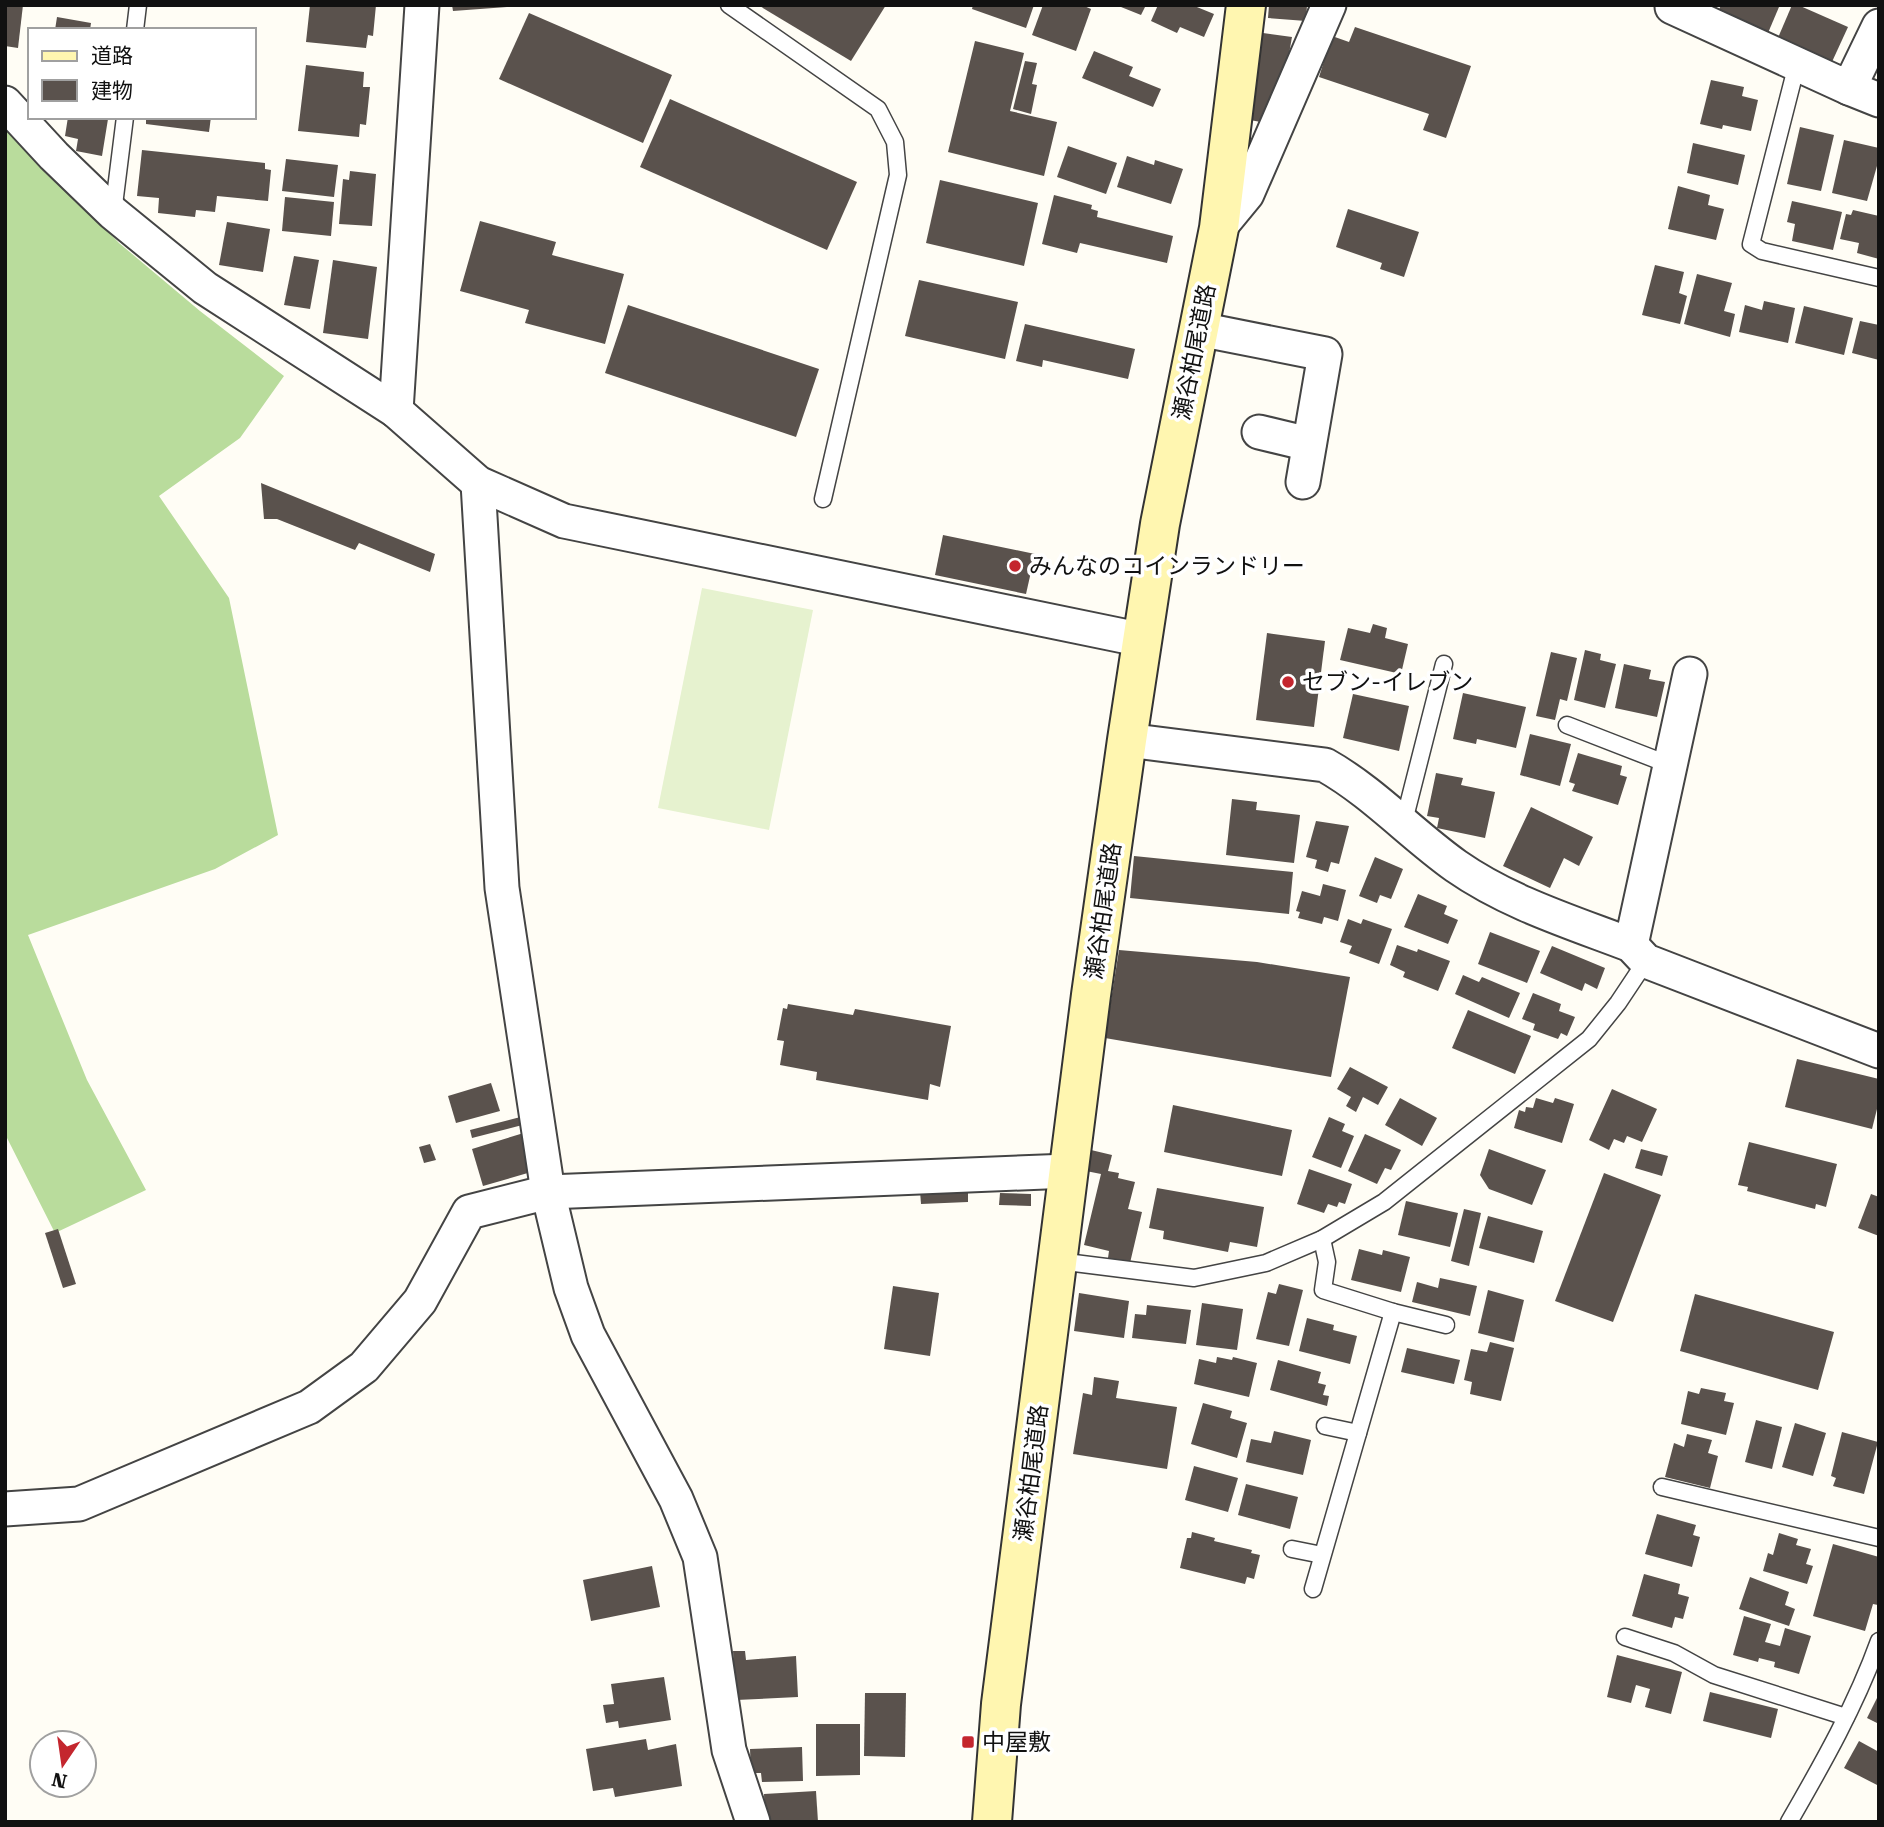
<svg xmlns="http://www.w3.org/2000/svg" width="1884" height="1827" viewBox="0 0 1884 1827" font-family="'Roboto Serif','Noto Sans JP',serif">
  <style>
    .forest { fill: #b9dc9c }
    .pitch { fill: #e6f2cf }
    .building { fill: #5a524d }
    .lines { fill: none; stroke-linecap: round; stroke-linejoin: round }
    .lane-casing { stroke: #444; stroke-width: 19 }
    .street-casing { stroke: #444; stroke-width: 37 }
    .secondary-casing { stroke: #333; stroke-width: 42 }
    .lane { stroke: #fff; stroke-width: 16 }
    .street { stroke: #fff; stroke-width: 33 }
    .secondary { stroke: #fff6b0; stroke-width: 38 }
    .poi-dot { fill: #c4262e; stroke: #fff; stroke-width: 2.5 }
    .labels { text-anchor: middle; stroke-width: 7; stroke-linejoin: round; paint-order: stroke }
    .street-label { font-size: 23px; fill: #111; stroke: #fff }
    .poi-label { font-size: 23px; fill: #111; stroke: #fff; text-anchor: start }
  </style>
  <rect width="100%" height="100%" fill="#fffdf5"/>
  <!-- forest -->
  <path class="forest" d="M5,123l114,120 81,68 84,65 -44,62 -81,58 70,102 49,237 -63,34 -187,66 59,145 59,110 -91,43 -50,-99z"/>
  <!-- pitch -->
  <path class="pitch" d="M702,588l111,22 -44,220 -111,-22z"/>
  <!-- building -->
  <g class="building">
    <path d="M5,5h18l-5,43 -13,-2z"/>
    <path d="M310,5h66l-3,31 -5,-1 -2,13 -60,-6z"/>
    <path d="M452,5h54l1,2 -54,4z"/>
    <path d="M758,5h128l-35,56z"/>
    <path d="M973,5h61l-8,23 -54,-19z"/>
    <path d="M1043,5h39l9,4 -15,42 -44,-16z"/>
    <path d="M1116,5h30l-5,10z"/>
    <path d="M1158,5h34l22,9 -10,23 -24,-10 -3,6 -26,-12z"/>
    <path d="M1269,5h38l-1,16 -38,-3z"/>
    <path d="M1721,5h54l4,2 -14,33 -49,-23z"/>
    <path d="M1792,5h6l50,22 -17,37 -54,-24z"/>
    <path d="M529,13l143,62 -29,68 -144,-64z"/>
    <path d="M57,17l34,6 -1,7h-35z"/>
    <path d="M1355,27l116,39 -25,72 -23,-8 6,-16 -110,-37 13,-41 17,6z"/>
    <path d="M1263,33l29,4 -8,45 -18,41 -16,-3z"/>
    <path d="M975,41l49,12 -14,58 47,11 -13,54 -96,-24z"/>
    <path d="M1094,51l39,16 -4,9 32,13 -8,18 -71,-29z"/>
    <path d="M1025,61l12,2 -5,21 5,1 -6,29 -18,-5z"/>
    <path d="M306,65l58,7 -1,15h7l-4,38 -6,-1 -1,13 -61,-6z"/>
    <path d="M1711,80l33,7 -2,9 16,4 -7,31 -28,-6 -1,4 -22,-5z"/>
    <path d="M670,99l187,83 -30,68 -187,-83z"/>
    <path d="M68,117l40,2 -6,37 -26,-5 2,-12 -13,-3z"/>
    <path d="M146,117h65l-2,15 -63,-8z"/>
    <path d="M1800,127l34,8 -13,56 -34,-7z"/>
    <path d="M1844,140l35,8v11l-12,42 -35,-8z"/>
    <path d="M1693,143l52,12 -7,30 -51,-12z"/>
    <path d="M1068,146l49,17 -11,31 -49,-17z"/>
    <path d="M142,150l123,13v6l6,1 -3,31 -51,-5 -2,16 -19,-2 -1,7 -37,-4 1,-15 -22,-2z"/>
    <path d="M1127,156l27,9 1,-5 28,9 -12,35 -54,-17z"/>
    <path d="M286,159l52,6 -4,32 -52,-6z"/>
    <path d="M350,171l26,3 -4,52 -33,-2 4,-45 6,1z"/>
    <path d="M940,180l98,23 -14,63 -98,-23z"/>
    <path d="M1678,186l32,9 -2,10 16,4 -8,31 -48,-11z"/>
    <path d="M1054,195l38,10 -1,4 7,2 -1,6 76,19 -6,27 -87,-20 -3,10 -35,-9z"/>
    <path d="M285,197l49,5 -3,34 -49,-5z"/>
    <path d="M1792,201l50,11 -9,38 -41,-9 3,-17 -8,-2z"/>
    <path d="M1348,209l71,23 -15,45 -24,-8 2,-6 -46,-16z"/>
    <path d="M1853,210l26,6v43l-22,-6 2,-10 -19,-4 6,-25 5,1z"/>
    <path d="M480,221l76,21 -4,13 72,19 -19,70 -80,-21 4,-13 -69,-19z"/>
    <path d="M227,222l43,7 -7,43 -44,-7z"/>
    <path d="M294,256l25,4 -9,49 -26,-4z"/>
    <path d="M333,260l44,7 -9,72 -45,-6z"/>
    <path d="M1655,265l29,7 -5,21 8,3 -7,28 -38,-9z"/>
    <path d="M1697,274l35,9 -8,28 11,3 -5,23 -46,-13z"/>
    <path d="M919,280l99,22 -13,57 -100,-23z"/>
    <path d="M1764,301l31,7 -7,35 -49,-11 6,-27 17,5z"/>
    <path d="M628,305l191,64 -23,68 -191,-64z"/>
    <path d="M1804,306l49,12 -9,37 -49,-12z"/>
    <path d="M1860,321l19,4v35l-27,-7z"/>
    <path d="M1025,324l110,25 -7,30 -85,-19 -1,7 -26,-6z"/>
    <path d="M261,483l174,71 -5,18 -71,-29 -4,7 -78,-31h-13z"/>
    <path d="M943,535l92,19 -9,40 -91,-19z"/>
    <path d="M1373,624l14,4 -2,10 23,6 -7,30 -61,-14 8,-32 22,5z"/>
    <path d="M1267,633l58,8 -11,86 -58,-7z"/>
    <path d="M1585,650l16,4 -1,6 16,4 -11,44 -31,-8z"/>
    <path d="M1551,652l26,6 -10,43 -7,-2 -5,21 -19,-4z"/>
    <path d="M1624,664l27,6 -2,9 16,3 -8,35 -42,-9z"/>
    <path d="M1463,693l63,14 -10,41 -39,-9 -1,5 -23,-5z"/>
    <path d="M1353,694l56,12 -10,45 -56,-13z"/>
    <path d="M1530,734l41,10 -11,42 -40,-11z"/>
    <path d="M1578,753l44,13 -2,9 7,2 -9,28 -46,-14 3,-7 -6,-2z"/>
    <path d="M1436,773l27,5 -2,7 34,7 -10,46 -48,-10 2,-10 -12,-2z"/>
    <path d="M1232,799l25,3 -1,8 44,5 -6,48 -68,-8z"/>
    <path d="M1531,807l62,30 -14,29 -15,-8 -14,30 -47,-22z"/>
    <path d="M1316,821l33,5 -10,38 -8,-2 -3,10 -13,-4 2,-8 -11,-3z"/>
    <path d="M1134,856l159,16 -4,42 -159,-16z"/>
    <path d="M1375,857l28,12 -12,30 -11,-4 -3,8 -18,-7z"/>
    <path d="M1323,884l23,6 -8,31 -14,-4 -2,7 -24,-6 2,-6 -4,-1 6,-20 18,5z"/>
    <path d="M1418,894l29,12 -3,8 14,6 -10,24 -44,-17z"/>
    <path d="M1348,919l13,5 2,-5 29,10 -13,35 -30,-11 3,-7 -12,-4z"/>
    <path d="M1490,932l50,19 -13,32 -49,-19z"/>
    <path d="M1397,945l20,7 1,-3 32,12 -12,30 -35,-14 2,-5 -15,-7z"/>
    <path d="M1552,946l53,22 -8,21 -12,-6 -3,8 -42,-18z"/>
    <path d="M1119,950l138,12 93,15 -19,100 -226,-39z"/>
    <path d="M1463,975l16,7 3,-5 38,16 -11,25 -54,-24z"/>
    <path d="M1533,993l28,11 -2,7 16,6 -8,19 -6,-3 -3,6 -25,-9 2,-6 -13,-5z"/>
    <path d="M788,1004l65,11 2,-6 96,17 -11,61 -10,-3 -2,16 -112,-20 1,-8 -37,-7 4,-24 -7,-1 6,-32 4,1z"/>
    <path d="M1468,1010l63,26 -16,38 -63,-26z"/>
    <path d="M1797,1059l82,20v22l-7,28 -87,-22z"/>
    <path d="M1350,1067l38,20 -10,18 -15,-8 -7,15 -10,-6 5,-9 -14,-8z"/>
    <path d="M491,1083l9,28 -44,12 -8,-27z"/>
    <path d="M1612,1089l45,20 -15,33 -15,-6 -3,7 -10,-4 -5,11 -20,-10z"/>
    <path d="M1400,1098l37,20 -15,28 -37,-21z"/>
    <path d="M1536,1098l17,5 2,-5 19,6 -12,39 -48,-15 5,-18 6,2 1,-5 7,1z"/>
    <path d="M1173,1105l119,25 -10,46 -118,-24z"/>
    <path d="M528,1115l2,8 -58,15 -2,-8z"/>
    <path d="M1329,1117l16,7 -3,7 12,5 -13,32 -29,-11z"/>
    <path d="M527,1132l11,38 -55,16 -11,-37z"/>
    <path d="M1365,1134l36,16 -10,20 -6,-2 -8,16 -29,-13z"/>
    <path d="M1749,1142l88,22 -11,43 -10,-3 -1,5 -68,-18 1,-4 -10,-2z"/>
    <path d="M430,1144l6,16 -12,3 -5,-16z"/>
    <path d="M1489,1149l57,21 -14,35 -43,-16 -9,-14z"/>
    <path d="M1641,1149l27,7 -6,20 -27,-8z"/>
    <path d="M1091,1150l21,5 -4,16 11,2 -1,5 17,4 -7,27 14,3 -12,51 -22,-5 1,-7 -25,-6 17,-71 -15,-3z"/>
    <path d="M1309,1169l43,15 -7,20 -6,-2 -2,5 -9,-3 -4,9 -27,-9z"/>
    <path d="M1604,1173l57,22 -48,127 -58,-21z"/>
    <path d="M968,1188v14l-47,2 -1,-13z"/>
    <path d="M1157,1188l107,19 -7,40 -27,-5 -2,10 -65,-13 1,-8 -15,-3z"/>
    <path d="M1000,1193l31,1v12l-32,-1z"/>
    <path d="M1871,1194l8,3v39l-21,-8z"/>
    <path d="M1406,1201l52,12 -8,34 -52,-12z"/>
    <path d="M1464,1209l17,4 -12,53 -18,-5z"/>
    <path d="M1488,1216l55,15 -9,32 -55,-15z"/>
    <path d="M58,1229l18,55 -13,4 -18,-55z"/>
    <path d="M1359,1249l23,6 1,-5 27,7 -9,35 -50,-12z"/>
    <path d="M1440,1278l37,8 -7,30 -58,-14 5,-20 21,6z"/>
    <path d="M1279,1284l24,6 -14,56 -33,-7 12,-47 8,2z"/>
    <path d="M893,1286l46,7 -9,63 -46,-7z"/>
    <path d="M1488,1290l36,10 -10,42 -36,-9z"/>
    <path d="M1079,1293l50,8 -5,37 -50,-7z"/>
    <path d="M1695,1294l139,38 -16,58 -138,-39z"/>
    <path d="M1202,1303l41,6 -6,41 -41,-5z"/>
    <path d="M1147,1305l44,5 -5,34 -54,-6 3,-24 11,1z"/>
    <path d="M1307,1318l27,7 -1,5 24,6 -7,28 -51,-13z"/>
    <path d="M1490,1342l24,6 -13,53 -31,-7 2,-12 -8,-2 7,-31 16,3z"/>
    <path d="M1407,1348l53,12 -6,24 -53,-12z"/>
    <path d="M1217,1357l15,3 1,-3 24,6 -8,34 -55,-13 5,-25 17,4z"/>
    <path d="M1278,1360l43,12 -3,11 8,2 -3,10 6,1 -2,10 -57,-16z"/>
    <path d="M1094,1377l25,4 -3,17 61,9 -10,62 -94,-15 10,-61 9,2z"/>
    <path d="M1701,1388l25,5 -2,8 10,2 -8,32 -45,-11 7,-33 11,3z"/>
    <path d="M1203,1403l29,8 -2,7 17,5 -10,35 -46,-14z"/>
    <path d="M1756,1420l26,7 -10,42 -27,-7z"/>
    <path d="M1795,1423l31,10 -13,43 -31,-9z"/>
    <path d="M1274,1431l37,9 -8,35 -57,-13 5,-23 20,4z"/>
    <path d="M1842,1432l36,10 -14,52 -31,-8 3,-8 -5,-2z"/>
    <path d="M1687,1434l25,6 -4,13 10,3 -8,32 -45,-11 9,-34 10,4z"/>
    <path d="M1194,1466l44,12 -10,34 -43,-12z"/>
    <path d="M1246,1484l52,13 -8,32 -52,-14z"/>
    <path d="M1657,1514l39,11 -3,10 7,2 -8,30 -47,-13z"/>
    <path d="M1192,1532l23,6 -1,3 38,9 -1,3 9,2 -6,24 -7,-2 -2,7 -65,-16 7,-30h4z"/>
    <path d="M1779,1533l19,6 -2,6 15,4 -5,15 7,2 -6,18 -44,-13 5,-18 5,2z"/>
    <path d="M1833,1544l46,13v45l-1,3 -5,-1 -8,27 -52,-15z"/>
    <path d="M652,1566l8,41 -69,14 -8,-41z"/>
    <path d="M1644,1574l36,10 -2,10 11,3 -6,22 -8,-2 -3,11 -40,-12z"/>
    <path d="M1750,1577l39,15 -4,13 10,4 -6,17 -50,-17z"/>
    <path d="M1744,1616l27,8 -6,18 15,4 5,-18 26,8 -12,38 -25,-7 1,-5 -16,-4 -1,4 -25,-7z"/>
    <path d="M733,1651h12l1,9 50,-4 2,41 -62,3z"/>
    <path d="M1617,1655l65,17 -11,42 -26,-7 5,-18 -14,-4 -5,18 -24,-6z"/>
    <path d="M664,1677l7,43 -52,8 -1,-7 -12,2 -3,-18 11,-1 -3,-20z"/>
    <path d="M1710,1692l68,17 -7,29 -68,-17z"/>
    <path d="M865,1693h41l-1,64 -41,-1z"/>
    <path d="M1879,1694v30l-12,-6z"/>
    <path d="M816,1724h44v51l-44,1z"/>
    <path d="M646,1739l2,11 28,-6 6,42 -67,11 -2,-9 -20,3 -7,-42z"/>
    <path d="M1859,1741l20,11v34l-35,-18z"/>
    <path d="M802,1747l1,34 -41,1 -1,-9h-10l-1,-24z"/>
    <path d="M816,1791l2,31h-53l-1,-28z"/>
  </g>
  <g class="lines">
    <!-- lane casing -->
    <g class="lane-casing">
      <g id="lane">
        <path d="M729,5l149,104 17,33 3,33 -75,324"/>
        <path d="M135,30l3,-25"/>
        <path d="M1797,64l-46,180 11,7 117,27"/>
        <path d="M113,213l12,-96"/>
        <path d="M1567,725l103,40"/>
        <path d="M1403,825l41,-161"/>
        <path d="M1058,1261l136,17 72,-15 56,-24 62,-37 205,-163 29,-36 28,-42"/>
        <path d="M1393,1312l53,13"/>
        <path d="M1325,1426l33,7"/>
        <path d="M1662,1487l217,51"/>
        <path d="M1292,1549l30,6"/>
        <path d="M1313,1589l80,-277 -70,-22 4,-28 -5,-23"/>
        <path d="M1625,1637l49,16 40,22 132,42"/>
        <path d="M1789,1822c34,-59 67,-117 90,-181"/>
      </g>
    </g>
    <!-- street casing -->
    <g class="street-casing">
      <g id="street">
        <path d="M422,5l-26,406 82,72 86,38 579,119"/>
        <path d="M1672,7l177,81 30,-62"/>
        <path d="M1849,88l30,12"/>
        <path d="M5,103l49,53 59,57 92,75 191,123"/>
        <path d="M1219,228l28,-34 82,-189"/>
        <path d="M1199,329l126,25 -22,128"/>
        <path d="M1259,432l50,12"/>
        <path d="M478,483l24,405 46,304 23,96 17,47 88,164 24,58 29,193 24,72"/>
        <path d="M1127,740l198,25c48,27 86,69 131,101 53,37 115,56 175,79l15,16 233,90"/>
        <path d="M1631,945l59,-271"/>
        <path d="M5,1509l74,-5 230,-97 55,-40 56,-66 49,-89 79,-20 521,-21"/>
      </g>
    </g>
    <!-- secondary casing -->
    <g class="secondary-casing">
      <path id="secondary" d="M992,1822l9,-118 90,-709 36,-255 33,-216 59,-296 27,-223"/>
    </g>
    <!-- lane -->
    <use href="#lane" class="lane"/>
    <!-- street -->
    <use href="#street" class="street"/>
    <!-- secondary -->
    <use href="#secondary" class="secondary"/>
  </g>
  <!-- markers -->
  <g class="poi-dot">
    <circle cx="1015" cy="566" r="7"/>
    <circle cx="1288" cy="682" r="7"/>
    <rect x="961" y="1735" width="14" height="14" rx="3.5"/>
  </g>
  <g class="labels">
    <!-- street labels -->
    <g class="street-label">
      <text transform="translate(1194 352) rotate(-79)" y="8">瀬谷柏尾道路</text>
      <text transform="translate(1103 911) rotate(-82)" y="8">瀬谷柏尾道路</text>
      <text transform="translate(1031 1473) rotate(-83)" y="8">瀬谷柏尾道路</text>
    </g>
    <!-- poi labels -->
    <g class="poi-label">
      <text x="1029" y="574">みんなのコインランドリー</text>
      <text x="1302" y="690">セブン-イレブン</text>
      <text x="982" y="1750">中屋敷</text>
    </g>
  </g>
  <!-- border -->
  <rect width="1884" height="1827" fill="none" stroke="#111111" stroke-width="14"/>
  <!-- legend -->
  <rect x="28" y="28" width="228" height="91" fill="#ffffff" stroke="#a0a0a0" stroke-width="2"/>
  <rect x="42" y="51" width="35" height="10" fill="#fff6b0" stroke="#a0a0a0" stroke-width="2"/>
  <text x="91" y="63" font-size="21" fill="#111111">道路</text>
  <rect x="42" y="80" width="35" height="21" fill="#5a524d" stroke="#a0a0a0" stroke-width="2"/>
  <text x="91" y="98" font-size="21" fill="#111111">建物</text>
  <!-- north arrow -->
  <g transform="translate(63 1764) rotate(193)"><circle r="33" fill="#ffffff" stroke="#a0a0a0" stroke-width="2"/>
  <path d="M0-5L12 26L0 18L-12 26Z" fill="#c4262e"/>
  <text y="-10" font-size="19" font-weight="bold" text-anchor="middle" fill="#111111">N</text>
  </g>
</svg>
